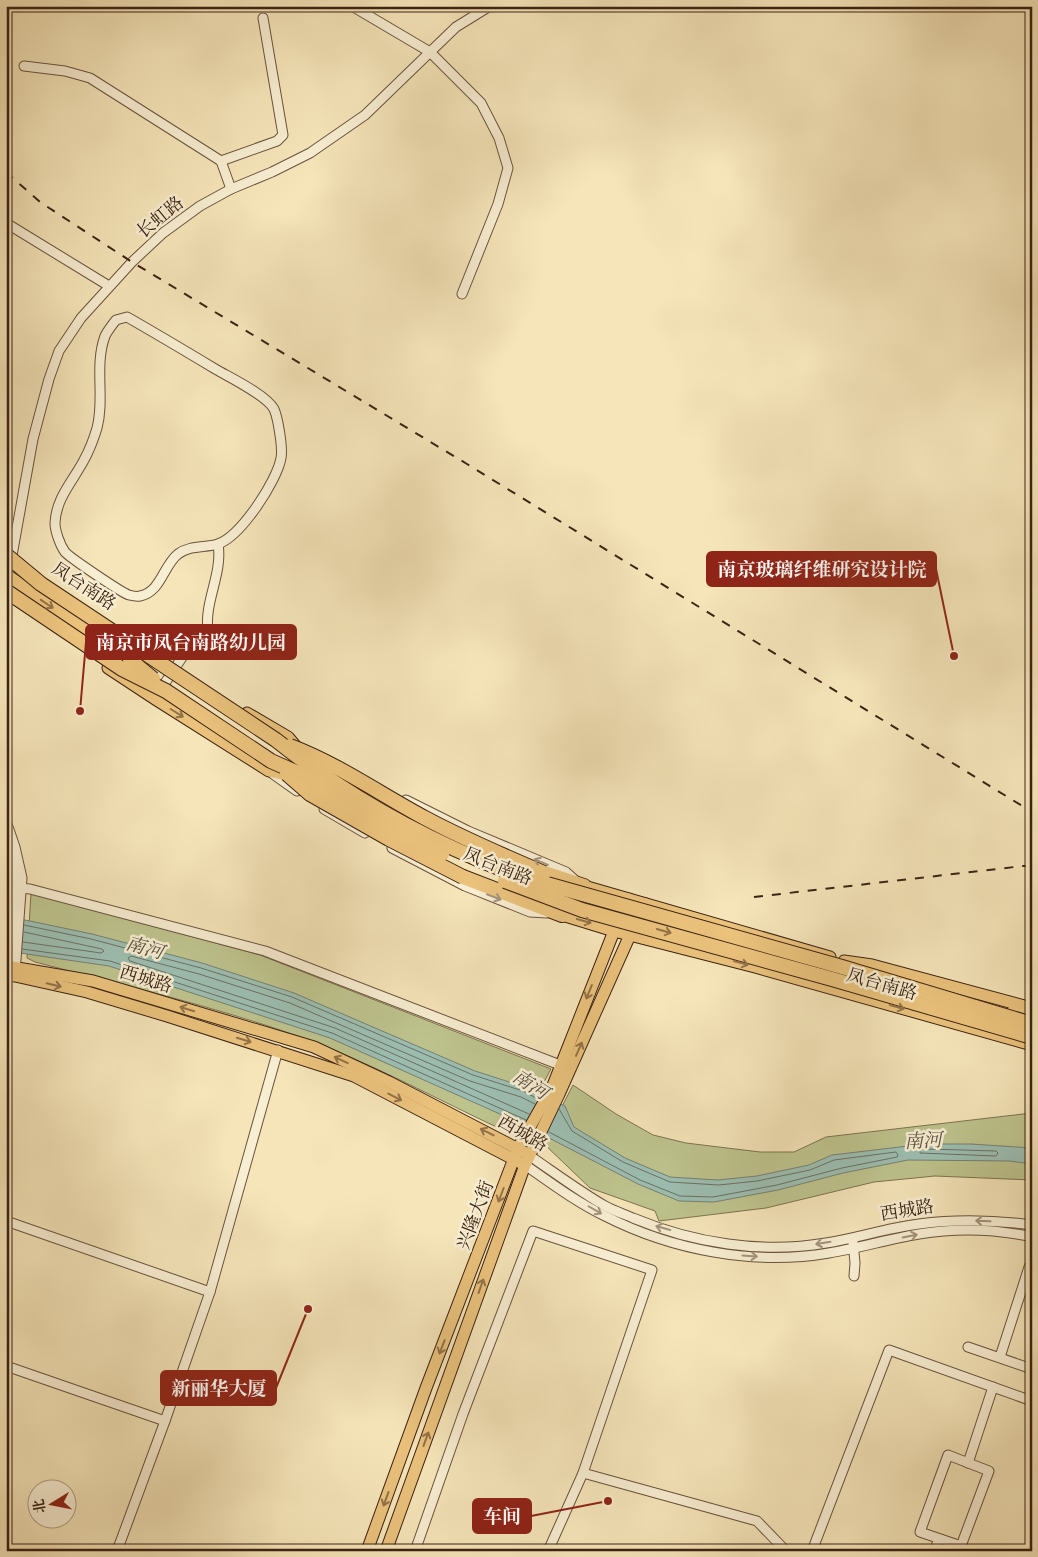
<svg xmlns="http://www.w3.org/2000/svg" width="1038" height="1557" viewBox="0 0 1038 1557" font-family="Cardo,'Noto Serif SC',serif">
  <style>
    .green { fill: #bec48e; stroke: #7d7351 }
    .water { fill: #9cbfb3; stroke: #768073 }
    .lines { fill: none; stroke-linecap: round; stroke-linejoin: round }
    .shore { stroke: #6c7064; stroke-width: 1 }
    .minor-casing { stroke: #6a533d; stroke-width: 11 }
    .major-casing { stroke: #3c2214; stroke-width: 13 }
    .highway-casing { stroke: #3c2214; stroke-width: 16 }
    .minor { stroke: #f8eed2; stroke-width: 9 }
    .major { stroke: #eac27c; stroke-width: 11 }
    .highway { stroke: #eac27c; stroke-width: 14 }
    .rail { stroke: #3c2214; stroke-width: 2; stroke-dasharray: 9 9; stroke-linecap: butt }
    .highway-bridge-casing { stroke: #3c2214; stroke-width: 16; stroke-linecap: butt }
    .highway-bridge { stroke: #eac27c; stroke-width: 14 }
    .oneway { stroke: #937248 }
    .oneway2 { stroke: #a3927c }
    .labels { text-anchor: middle; stroke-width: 5; stroke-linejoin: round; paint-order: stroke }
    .street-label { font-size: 18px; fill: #3c2214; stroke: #f8eed2 }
    .water-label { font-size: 19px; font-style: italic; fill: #595144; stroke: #f8eed2 }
    .leader { fill: none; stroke: #8f2418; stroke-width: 2 }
    .callout-dot { fill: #8f2418; stroke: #f8eed2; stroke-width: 2 }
    .callout { fill: #8f2418; stroke: #8f2418; stroke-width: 2 }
    .callout-label { font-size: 19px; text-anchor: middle; font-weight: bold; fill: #fff }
  </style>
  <rect width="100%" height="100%" fill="#f5e5b9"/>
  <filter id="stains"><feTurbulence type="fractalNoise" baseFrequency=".004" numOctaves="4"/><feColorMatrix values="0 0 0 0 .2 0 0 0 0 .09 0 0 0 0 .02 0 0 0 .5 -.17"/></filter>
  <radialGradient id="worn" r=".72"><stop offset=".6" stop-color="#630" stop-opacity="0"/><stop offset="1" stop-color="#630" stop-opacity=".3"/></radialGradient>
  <!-- green -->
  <g class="green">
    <path d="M31,893l229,62 291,114 -32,60 -7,4 -7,-2c-69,-32 -135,-69 -207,-95 -86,-30 -175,-51 -263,-74l-8,-4z"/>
    <path d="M573,1085l43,29 37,21 33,8 74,9h34l32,-15 206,-24v67l-97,-4 -61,6 -108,26 -107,13 -4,-10 -65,-23 -47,-45z"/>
  </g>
  <!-- water -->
  <path class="water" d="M6,916l86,18 110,29 92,30 181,78 50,16 40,19 9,21 51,31 45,19 48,3 39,-4 52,-11 23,-10 93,-11h46l61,4v16l-23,-3 -101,-1 -65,13 -65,17 -64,12 -35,-1 -41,-17 -118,-61 -190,-85 -221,-72 -103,-15z"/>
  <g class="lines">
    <!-- shore -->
    <g class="shore">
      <path d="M24,925l67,14 110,29 91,29 181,78 50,16 15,8"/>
      <path d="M23,942l78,11 3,-2 -2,-2 -78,-17"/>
      <path d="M22,949l88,12 222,72 194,87"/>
      <path d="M529,1114l-194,-86 -205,-67 -2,-3 3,-2 68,18 91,29 180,78 51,16 14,7"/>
      <path d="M549,1132l91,48 40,16 33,1 64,-12 65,-17 55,-11 1,-2 -2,-3 -62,8 -24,10 -53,11 -38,4 -49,-3 -47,-20 -51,-31 -13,-22"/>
      <path d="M926,1149l70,2 2,2 -2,3 -76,-3v-3z"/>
    </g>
    <!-- minor casing -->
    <g class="minor-casing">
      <g id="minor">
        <path d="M352,6l78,46 51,51 18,35 9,30 -10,36 -36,90"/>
        <path d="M24,66l41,5 25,7 131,83 10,28"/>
        <path d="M221,161l56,-20 6,-6 -20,-117"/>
        <path d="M6,223l103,63"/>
        <path d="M127,317c30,17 60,35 90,53 14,8 49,25 57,39 4,9 9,39 7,49 -4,23 -40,78 -63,86 -13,4 -28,1 -40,10 -15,12 -17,38 -38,42 -3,1 -7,0 -11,-1 -7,-2 -60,-38 -64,-43 -5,-7 -10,-21 -10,-29 1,-25 18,-42 29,-63 5,-9 10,-22 13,-32 8,-30 -3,-62 8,-92 3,-6 7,-11 11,-16z"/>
        <path d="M6,572l5,-11 22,-122 16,-60 10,-28 22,-33 51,-56 31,-29 37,-27 31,-17 41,-17 38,-19 55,-38 91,-88 34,-21"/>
        <path d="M159,692l26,-39 6,-3 17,-19c-4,-30 15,-57 10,-87"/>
        <path d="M273,774l24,17"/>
        <path d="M406,800l62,31 98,41 9,8"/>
        <path d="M324,809l41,24"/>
        <path d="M6,821l9,26 7,31 -7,95"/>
        <path d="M6,847l8,24v24l-8,71 1,5"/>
        <path d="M392,848l73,38 65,26 17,1"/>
        <path d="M6,887l24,2 235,62 295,114"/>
        <path d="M530,1156c25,17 49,35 75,50 9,5 19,8 28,12 60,25 129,36 193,25 31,-5 61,-15 93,-19 37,-5 75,-4 113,1"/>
        <path d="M525,1165c26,18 51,37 80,51 67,34 149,50 224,37 30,-5 60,-14 90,-19 36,-6 77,-5 113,3"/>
        <path d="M6,1221l204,71"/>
        <path d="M853,1242l2,21 -1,13"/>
        <path d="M968,1347l64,22"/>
        <path d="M1000,1357l29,-90"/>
        <path d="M6,1366l159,55"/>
        <path d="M948,1455l41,16 -28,75 -41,-14z"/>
        <path d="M968,1463l25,-76"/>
        <path d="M583,1473l174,48 29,30"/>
        <path d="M117,1551l48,-130 45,-129 68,-242"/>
        <path d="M415,1551l48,-137 70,-183 119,39 -69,203 -35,78"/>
        <path d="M812,1551l77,-201 143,51"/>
        <path d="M934,1551l5,-12"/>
      </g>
    </g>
    <!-- major casing -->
    <g class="major-casing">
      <g id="major">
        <path d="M108,668l47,31 114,72 25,6"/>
        <path d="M247,713l41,24 11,13"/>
        <path d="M334,774l62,38 67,32"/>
        <path d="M576,886h8l246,71"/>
        <path d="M556,911l6,4 52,16 141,36 277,78"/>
        <path d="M844,961l28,4 160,43"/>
        <path d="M6,966l87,15 221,66 75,35 135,70"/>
        <path d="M6,975l9,1 72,16 80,24 187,60 167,87"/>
        <path d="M1013,1011l19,6"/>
        <path d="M367,1551l59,-163 92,-240 34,-60 62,-157 15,-32"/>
        <path d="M386,1551l139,-386 34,-71 71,-159 16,-31"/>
      </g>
    </g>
    <!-- highway casing -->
    <g class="highway-casing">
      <g id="highway">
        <path d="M6,576l124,84"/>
        <path d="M544,873l40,13"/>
        <path d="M463,877l99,38"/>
      </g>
    </g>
    <!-- minor -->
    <use href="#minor" class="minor"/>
    <!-- major -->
    <use href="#major" class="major"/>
    <!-- highway -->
    <use href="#highway" class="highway"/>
    <!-- rail -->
    <g class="rail">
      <path d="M6,172l34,30 92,60 335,202 565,348"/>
      <path d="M754,897l269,-31h9"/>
    </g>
    <!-- highway-bridge casing -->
    <g class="highway-bridge-casing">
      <g id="highway-bridge">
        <path d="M6,555l35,29 235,156c73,58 158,104 246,137l320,90 190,57"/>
        <path d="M6,591l116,78 44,22 105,70 27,12 92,55 52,26"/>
        <path d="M130,660l23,19"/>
        <path d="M290,746c48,18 90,48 135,72 39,21 79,38 119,55"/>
        <path d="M287,774l23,20 79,45 74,38"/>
        <path d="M505,881l77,29 250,69 200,58"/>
      </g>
    </g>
    <!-- highway-bridge -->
    <use href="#highway-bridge" class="highway-bridge"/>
  </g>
  <!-- one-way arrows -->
  <defs><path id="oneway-shaft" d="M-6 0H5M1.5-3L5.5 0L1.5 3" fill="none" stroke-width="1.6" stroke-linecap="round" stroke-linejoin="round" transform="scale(1.25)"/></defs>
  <g class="oneway">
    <use href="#oneway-shaft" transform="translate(47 604) rotate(34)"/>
    <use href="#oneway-shaft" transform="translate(177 713) rotate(32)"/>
    <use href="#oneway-shaft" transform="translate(584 921) rotate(16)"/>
    <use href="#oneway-shaft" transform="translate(664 931) rotate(16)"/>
    <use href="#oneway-shaft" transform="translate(741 963) rotate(15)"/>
    <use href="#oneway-shaft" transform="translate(54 985) rotate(13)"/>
    <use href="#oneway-shaft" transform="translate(589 992) rotate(112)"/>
    <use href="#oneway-shaft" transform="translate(897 1007) rotate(16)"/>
    <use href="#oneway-shaft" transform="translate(187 1009) rotate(-163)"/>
    <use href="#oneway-shaft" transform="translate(244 1040) rotate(17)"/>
    <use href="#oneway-shaft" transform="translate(579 1049) rotate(-66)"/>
    <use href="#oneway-shaft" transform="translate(341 1060) rotate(-155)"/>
    <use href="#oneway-shaft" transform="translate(395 1097) rotate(27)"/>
    <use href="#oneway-shaft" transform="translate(487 1132) rotate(-153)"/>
    <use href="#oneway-shaft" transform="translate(501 1195) rotate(111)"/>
    <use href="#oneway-shaft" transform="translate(481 1286) rotate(-70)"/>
    <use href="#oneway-shaft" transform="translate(442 1347) rotate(111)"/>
    <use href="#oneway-shaft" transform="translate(426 1439) rotate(-70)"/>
    <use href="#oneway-shaft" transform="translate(386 1499) rotate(110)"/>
  </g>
  <g class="oneway2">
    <use href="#oneway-shaft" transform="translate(541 862) rotate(-157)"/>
    <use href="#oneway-shaft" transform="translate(494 897) rotate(21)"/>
    <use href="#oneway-shaft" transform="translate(595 1210) rotate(30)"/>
    <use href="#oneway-shaft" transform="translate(983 1221) rotate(-178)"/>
    <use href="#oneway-shaft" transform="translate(663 1228) rotate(-164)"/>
    <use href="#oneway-shaft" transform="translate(910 1236) rotate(-11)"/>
    <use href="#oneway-shaft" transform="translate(823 1243) rotate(171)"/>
    <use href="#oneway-shaft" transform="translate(750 1256) rotate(4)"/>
  </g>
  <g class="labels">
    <!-- street labels -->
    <g class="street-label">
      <text transform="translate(160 217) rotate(-39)" y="6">长虹路</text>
      <text transform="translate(84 586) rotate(33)" y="6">凤台南路</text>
      <text transform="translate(498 866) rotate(22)" y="6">凤台南路</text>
      <text transform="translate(146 979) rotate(17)" y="6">西城路</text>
      <text transform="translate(882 984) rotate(16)" y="6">凤台南路</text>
      <text transform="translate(523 1133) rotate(30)" y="6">西城路</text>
      <text transform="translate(907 1210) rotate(-9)" y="6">西城路</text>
      <text transform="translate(475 1215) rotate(-69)" y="6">兴隆大街</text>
    </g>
    <!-- water labels -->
    <g class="water-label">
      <text transform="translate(145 947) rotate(16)" y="7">南河</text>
      <text transform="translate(531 1084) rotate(33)" y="7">南河</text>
      <text transform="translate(923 1140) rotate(-3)" y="7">南河</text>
    </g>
  </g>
  <!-- callouts -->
  <path class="leader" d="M954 656L936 569M80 711L86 642M308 1309L276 1388M608 1501L531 1516"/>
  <g class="callout-dot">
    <circle cx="954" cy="656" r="5"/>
    <circle cx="80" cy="711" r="5"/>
    <circle cx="308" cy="1309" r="5"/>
    <circle cx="608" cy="1501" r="5"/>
  </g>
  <g class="callout">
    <rect x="707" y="552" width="229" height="34" rx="5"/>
    <rect x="86" y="625" width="210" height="34" rx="5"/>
    <rect x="161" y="1371" width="115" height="34" rx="5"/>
    <rect x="473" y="1499" width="58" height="34" rx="5"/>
  </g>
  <g class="callout-label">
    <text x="822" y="576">南京玻璃纤维研究设计院</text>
    <text x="191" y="649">南京市凤台南路幼儿园</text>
    <text x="219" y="1395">新丽华大厦</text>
    <text x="502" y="1523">车间</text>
  </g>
  <!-- margin -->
  <rect width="1038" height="1557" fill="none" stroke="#f5e5b9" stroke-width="25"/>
  <rect x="8" y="8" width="1023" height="1542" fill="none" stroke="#3c2214" stroke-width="2.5"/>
  <rect x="12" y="12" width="1013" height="1532" fill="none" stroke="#3c2214"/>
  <!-- north arrow -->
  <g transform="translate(52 1504) rotate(260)"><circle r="24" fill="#f8eed2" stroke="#ad9c86"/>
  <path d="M0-4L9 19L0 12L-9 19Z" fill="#8f2418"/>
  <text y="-8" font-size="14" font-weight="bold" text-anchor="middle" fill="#3c2214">北</text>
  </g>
  <rect width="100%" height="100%" filter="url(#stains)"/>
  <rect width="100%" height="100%" fill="url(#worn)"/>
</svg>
